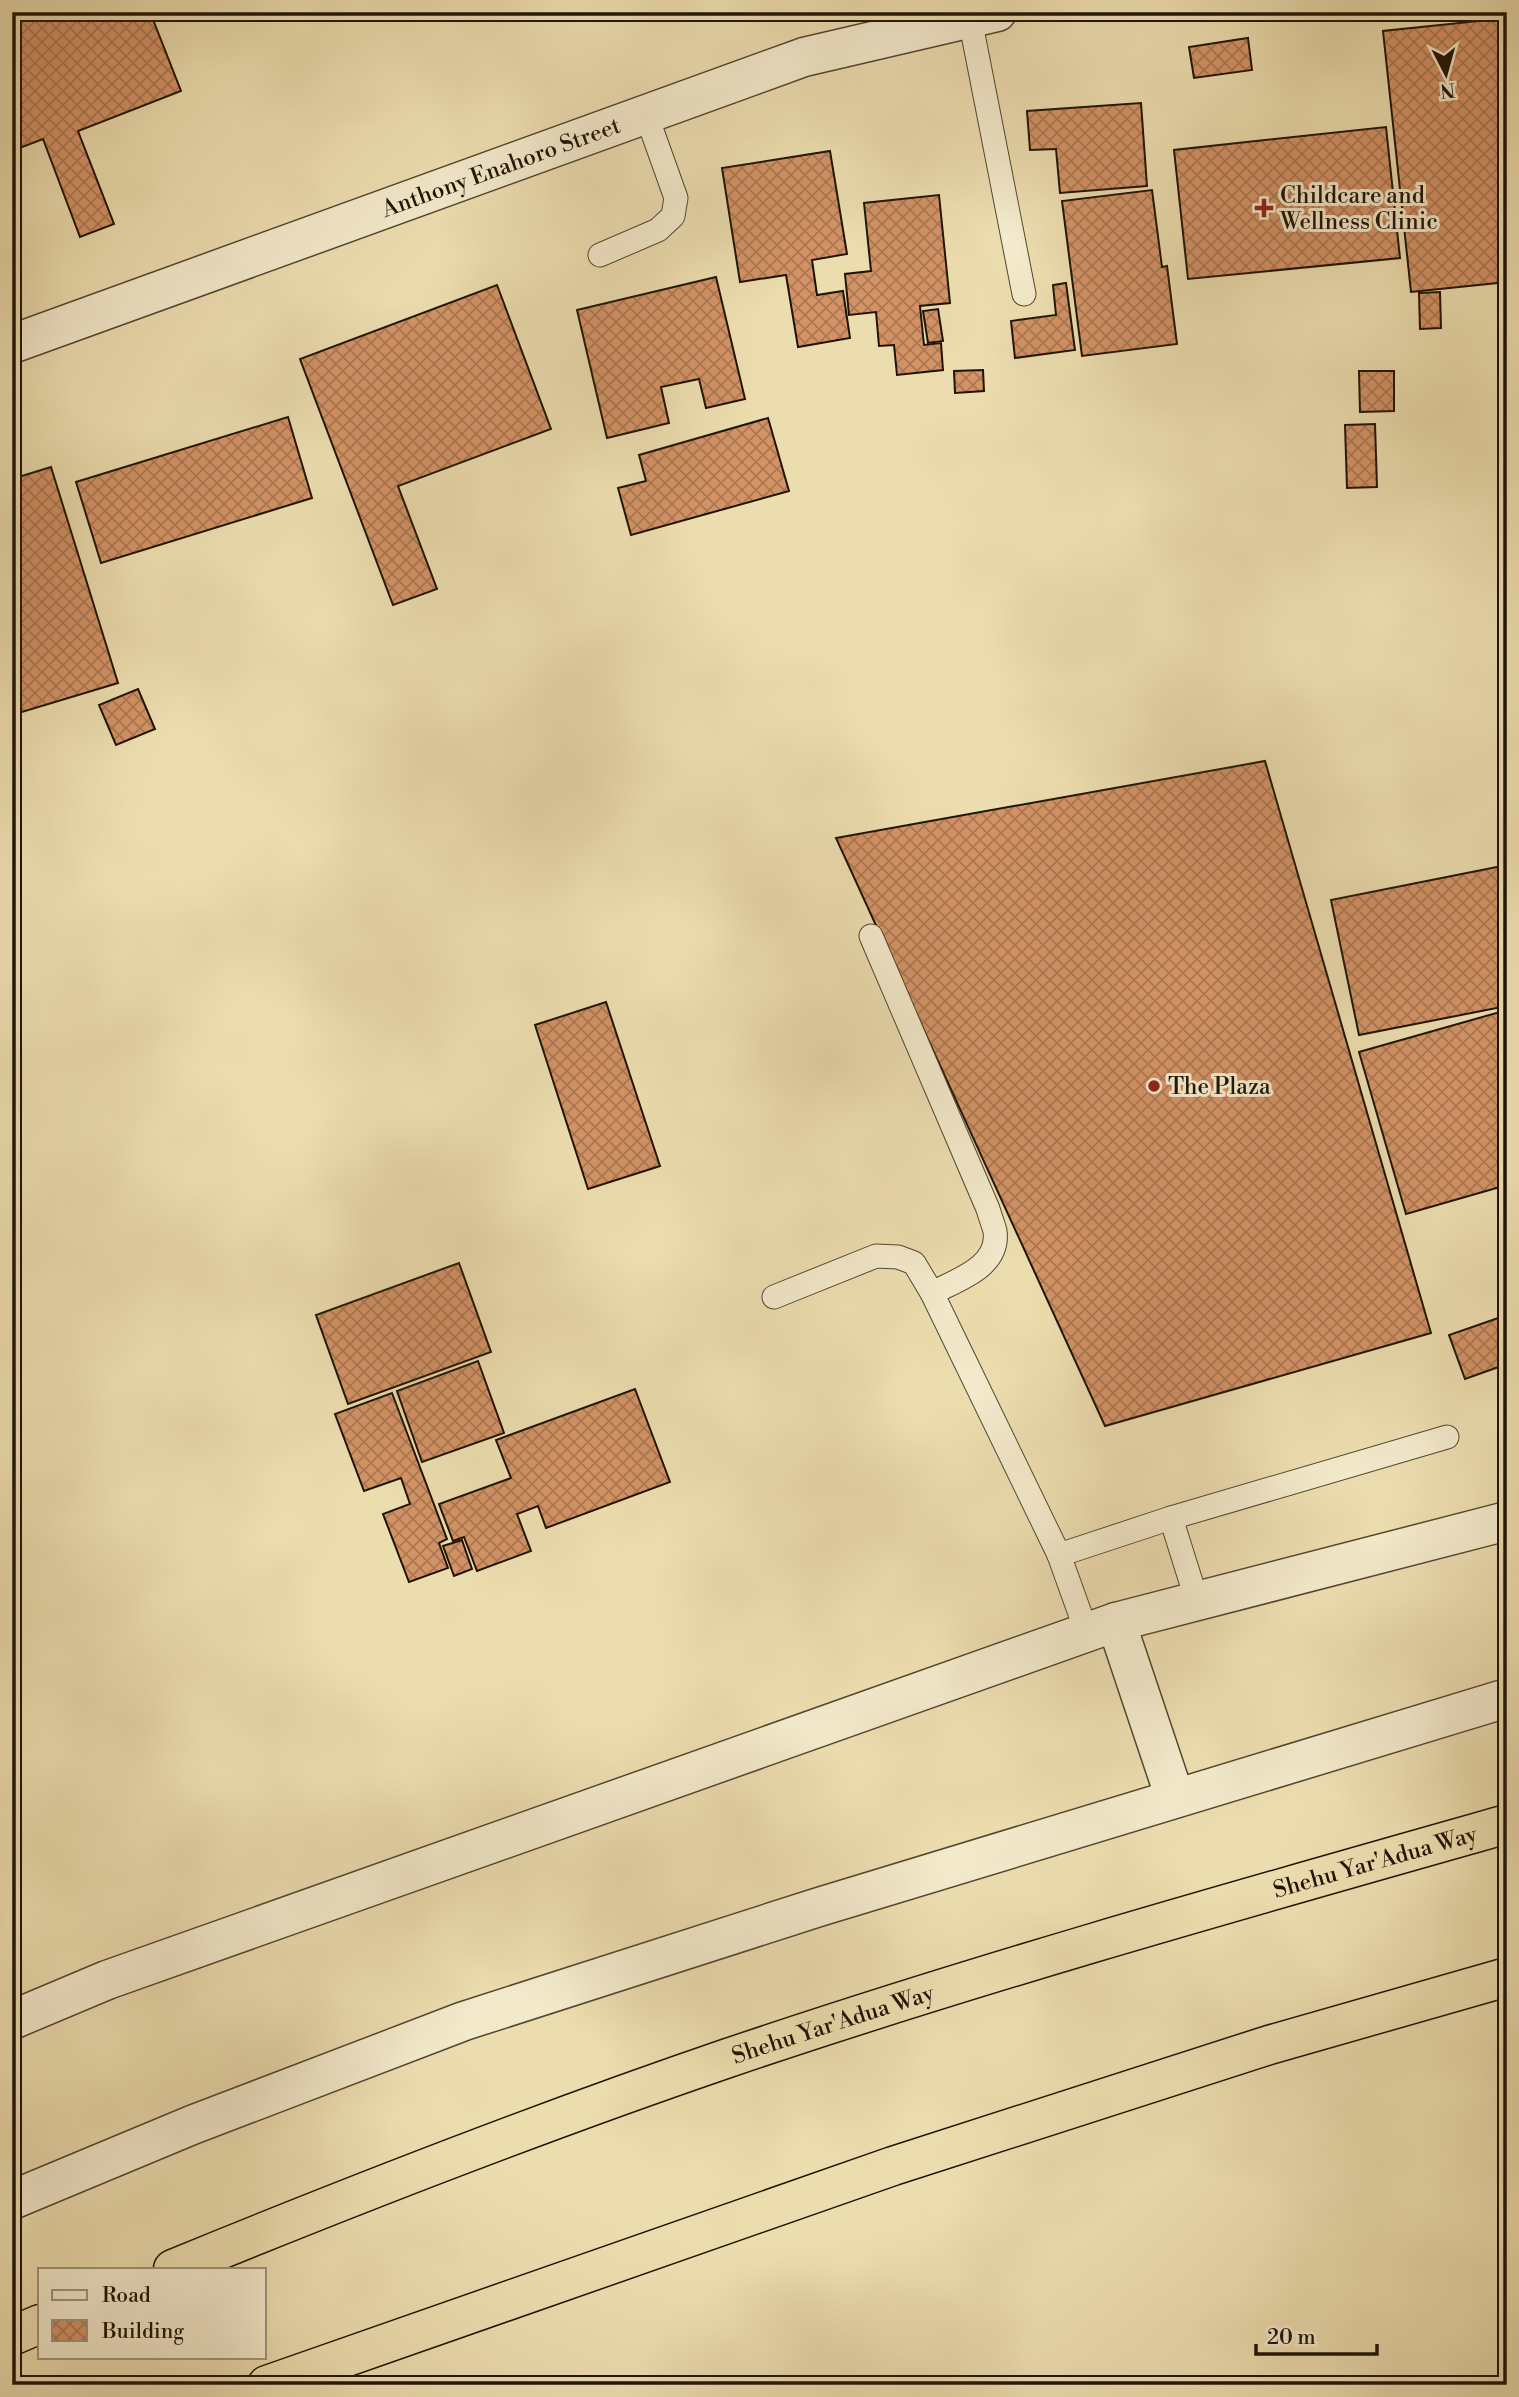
<svg xmlns="http://www.w3.org/2000/svg" width="1519" height="2397" viewBox="0 0 1519 2397" font-family="'Libre Bodoni',serif">
  <style>
    .building { fill: url(#building-cross-hatch); stroke: #1f1405; stroke-width: 2 }
    .lines { fill: none; stroke-linecap: round; stroke-linejoin: round }
    .service-casing { stroke: #524630; stroke-width: 25 }
    .minor-casing { stroke: #524630; stroke-width: 41 }
    .tertiary-casing { stroke: #524630; stroke-width: 41 }
    .motorway-casing { stroke: #1f1405; stroke-width: 41 }
    .service { stroke: #f3e9cb; stroke-width: 23 }
    .minor { stroke: #f3e9cb; stroke-width: 38 }
    .tertiary { stroke: #f3e9cb; stroke-width: 38 }
    .motorway { stroke: #ecddaf; stroke-width: 38 }
    .poi-dot { fill: #8f2418; stroke: #f3e9cb; stroke-width: 2.5 }
    .labels { text-anchor: middle; stroke-width: 6; stroke-linejoin: round; paint-order: stroke }
    .street-label { font-size: 23px; fill: #1f1405; stroke: #f3e9cb }
    .poi-label { font-size: 23px; fill: #1f1405; stroke: #f3e9cb; text-anchor: start }
  </style>
  <defs>
    <pattern id="building-cross-hatch" width="8" height="8" patternUnits="userSpaceOnUse" patternTransform="scale(1.75)"><rect width="8" height="8" fill="#d39366"/><path d="M0 0l8 8M0 8l8-8" fill="none" stroke="#ab7752"/></pattern>
  </defs>
  <rect width="100%" height="100%" fill="#ecddaf"/>
  <filter id="stains"><feTurbulence type="fractalNoise" baseFrequency=".00286" numOctaves="4"/><feColorMatrix values="0 0 0 0 .2 0 0 0 0 .09 0 0 0 0 .02 0 0 0 .5 -.17"/></filter>
  <radialGradient id="worn" r=".72"><stop offset=".6" stop-color="#630" stop-opacity="0"/><stop offset="1" stop-color="#630" stop-opacity=".3"/></radialGradient>
  <!-- building -->
  <g class="building">
    <path d="M12,12h138l31,79 -103,40 36,93 -34,13 -37,-98 -26,10 -5,-11z"/>
    <path d="M1507,18v264l-96,10 -28,-261z"/>
    <path d="M1248,38l4,32 -58,8 -5,-31z"/>
    <path d="M1141,103l6,83 -87,7 -4,-44 -26,1 -3,-39z"/>
    <path d="M1386,127l14,131 -212,21 -14,-129z"/>
    <path d="M830,151l17,103 -35,6 5,35 26,-4 7,47 -52,9 -12,-72 -46,7 -18,-114z"/>
    <path d="M1152,190l10,77 5,-1 10,78 -95,12 -20,-155z"/>
    <path d="M939,195l11,108 -30,3 4,39 17,-2 2,27 -46,5 -3,-30 -15,1 -3,-34 -27,3 -4,-41 26,-3 -7,-68z"/>
    <path d="M716,277l29,122 -39,9 -7,-29 -38,8 8,36 -62,15 -30,-128z"/>
    <path d="M1066,283l9,67 -60,8 -4,-37 45,-6 -3,-30z"/>
    <path d="M497,285l54,144 -153,57 39,103 -44,16 -93,-246z"/>
    <path d="M1440,292l1,36 -21,1 -1,-36z"/>
    <path d="M938,309l5,32 -15,2 -5,-32z"/>
    <path d="M983,370l1,21 -29,2 -1,-22z"/>
    <path d="M1359,371h35v40l-34,1z"/>
    <path d="M288,417l24,81 -211,65 -25,-81z"/>
    <path d="M768,418l21,73 -158,44 -13,-47 28,-7 -7,-26z"/>
    <path d="M1375,424l2,63 -30,1 -2,-63z"/>
    <path d="M51,467l67,216 -106,32v-236z"/>
    <path d="M138,689l17,40 -39,16 -17,-40z"/>
    <path d="M1265,761l166,572 -326,93 -269,-588z"/>
    <path d="M1507,865v141l-148,29 -28,-135z"/>
    <path d="M606,1002l54,164 -72,23 -53,-164z"/>
    <path d="M1507,1010v175l-101,29 -47,-162z"/>
    <path d="M459,1263l32,89 -143,52 -32,-89z"/>
    <path d="M1507,1315v49l-42,15 -16,-44z"/>
    <path d="M478,1361l26,72 -82,29 -25,-71z"/>
    <path d="M635,1389l35,93 -124,46 -8,-22 -21,8 14,37 -54,20 -13,-34 -11,4 -14,-37 72,-26 -15,-38z"/>
    <path d="M392,1393l55,146 -8,4 9,25 -39,14 -26,-68 27,-10 -9,-26 -37,13 -29,-77z"/>
    <path d="M462,1540l10,29 -18,7 -11,-30z"/>
  </g>
  <g class="lines">
    <!-- service casing -->
    <g class="service-casing">
      <g id="service">
        <path d="M970,19l54,275"/>
        <path d="M600,255l58,-25 15,-14 3,-18 -30,-84"/>
        <path d="M871,936l117,273c2,7 5,15 7,22 5,36 -38,49 -63,62"/>
        <path d="M774,1297l102,-41 22,1 16,6 18,30 127,262"/>
        <path d="M1197,1601l-26,-83 276,-81"/>
        <path d="M1087,1633l-28,-78 112,-37"/>
      </g>
    </g>
    <!-- minor casing -->
    <g class="minor-casing">
      <g id="minor">
        <path id="s1" d="M12,344l792,-287 193,-45"/>
        <path d="M1116,1622l59,176"/>
        <path d="M12,2020l95,-40 1009,-358 391,-101"/>
      </g>
    </g>
    <!-- tertiary casing -->
    <g class="tertiary-casing">
      <path id="tertiary" d="M12,2200l180,-75 272,-104 355,-114 688,-209"/>
    </g>
    <!-- motorway casing -->
    <g class="motorway-casing">
      <g id="motorway">
        <path id="s2" d="M173,2269c183,-75 368,-147 555,-211 257,-87 518,-160 779,-234"/>
        <path d="M12,2336l28,-12"/>
        <path d="M267,2385l626,-219 376,-121 238,-68"/>
      </g>
    </g>
    <!-- service -->
    <use href="#service" class="service"/>
    <!-- minor -->
    <use href="#minor" class="minor"/>
    <!-- tertiary -->
    <use href="#tertiary" class="tertiary"/>
    <!-- motorway -->
    <use href="#motorway" class="motorway"/>
  </g>
  <!-- markers -->
  <g class="poi-dot">
    <path d="M1260.5 197.5h7v7h7v7h-7v7h-7v-7h-7v-7h7z"/>
    <circle cx="1154" cy="1086" r="7"/>
  </g>
  <g class="labels">
    <!-- street labels -->
    <g class="street-label">
      <text dy="8" stroke="none"><textPath href="#s1" startOffset="520">Anthony Enahoro Street</textPath></text>
      <text dy="8" stroke="none"><textPath href="#s2" startOffset="1270">Shehu Yar'Adua Way</textPath></text>
      <text dy="8" stroke="none"><textPath href="#s2" startOffset="704">Shehu Yar'Adua Way</textPath></text>
    </g>
    <!-- poi labels -->
    <g class="poi-label">
      <text x="1280" y="203">Childcare and<tspan x="1280" dy="26">Wellness Clinic</tspan></text>
      <text x="1168" y="1094">The Plaza</text>
    </g>
  </g>
  <!-- margin -->
  <rect width="1519" height="2397" fill="none" stroke="#ecddaf" stroke-width="42"/>
  <rect x="14" y="14" width="1491" height="2369" fill="none" stroke="#1f1405" stroke-width="3.5"/>
  <rect x="21" y="21" width="1477" height="2355" fill="none" stroke="#1f1405" stroke-width="2"/>
  <!-- legend -->
  <rect x="38" y="2268" width="228" height="91" fill="#f3e9cb" stroke="#9e947c" stroke-width="2"/>
  <rect x="52" y="2290" width="35" height="10" fill="#f3e9cb" stroke="#9e947c" stroke-width="2"/>
  <text x="102" y="2302" font-size="21" fill="#1f1405">Road</text>
  <rect x="52" y="2320" width="35" height="21" fill="url(#building-cross-hatch)" stroke="#9e947c" stroke-width="2"/>
  <text x="102" y="2338" font-size="21" fill="#1f1405">Building</text>
  <!-- north arrow -->
  <g transform="translate(1446 74) rotate(174)" stroke="#f3e9cb" stroke-width="5" paint-order="stroke">
  <path d="M0-5L12 26L0 18L-12 26Z" fill="#1f1405"/>
  <text y="-10" font-size="19" font-weight="bold" text-anchor="middle" fill="#1f1405">N</text>
  </g>
  <!-- scale -->
  <path d="M1256 2344v10h121v-10" fill="none" stroke="#1f1405" stroke-width="3.5"/>
  <text x="1267" y="2344" font-size="21" fill="#1f1405" stroke="#f3e9cb" stroke-width="5" paint-order="stroke">20 m</text>
  <rect width="100%" height="100%" filter="url(#stains)"/>
  <rect width="100%" height="100%" fill="url(#worn)"/>
</svg>
